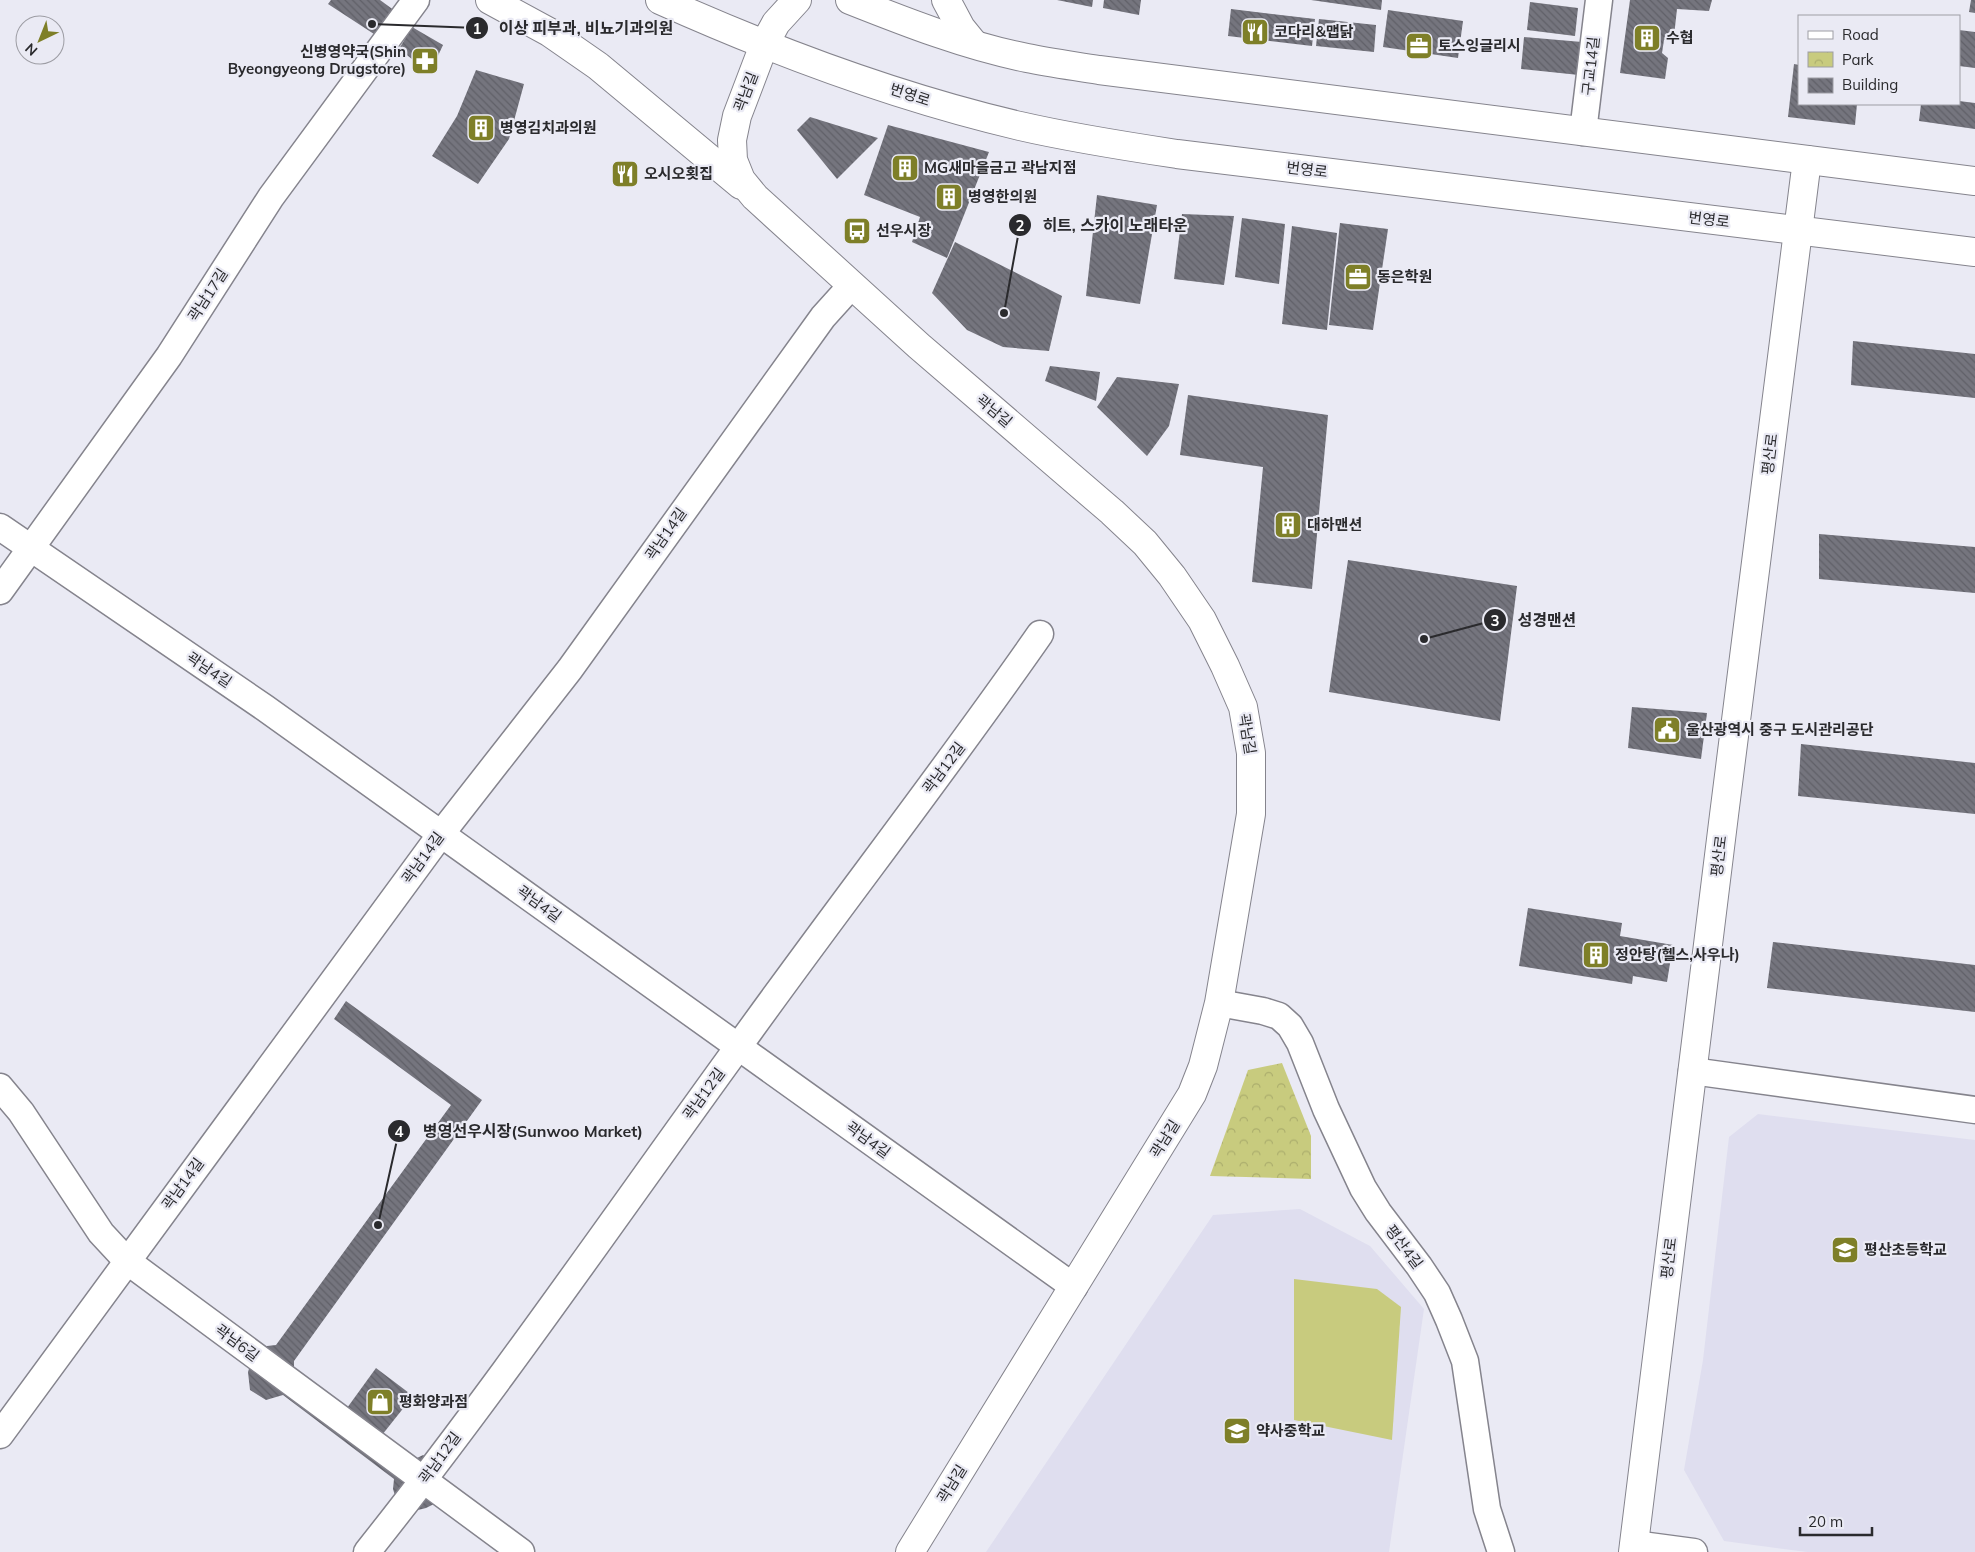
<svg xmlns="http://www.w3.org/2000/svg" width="1975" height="1552" viewBox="0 0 1975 1552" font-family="Mulish,'Noto Sans KR',sans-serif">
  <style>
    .built { fill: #dfdeef }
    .grass { fill: #c8cb7e }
    .park { fill: url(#park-crowns) }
    .building { fill: url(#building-back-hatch) }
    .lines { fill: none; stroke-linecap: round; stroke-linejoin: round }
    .street-casing { stroke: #85848d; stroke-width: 29 }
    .secondary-casing { stroke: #85848d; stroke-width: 30 }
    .street { stroke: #fff; stroke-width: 26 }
    .secondary { stroke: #fff; stroke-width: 28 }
    .labels { text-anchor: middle; stroke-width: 4.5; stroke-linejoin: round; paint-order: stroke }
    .poi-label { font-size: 15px; font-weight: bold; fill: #2a2a2d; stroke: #eaeaf4; text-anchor: start }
    .street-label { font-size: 15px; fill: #2a2a2d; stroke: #eaeaf4 }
    .leader { fill: none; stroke: #2a2a2d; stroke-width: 2 }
    .callout-dot { fill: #2a2a2d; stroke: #eaeaf4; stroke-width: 2 }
    .mark-label { font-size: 15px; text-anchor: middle; font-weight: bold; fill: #fff }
    .callout-label { font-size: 16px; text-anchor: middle; font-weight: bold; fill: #2a2a2d; stroke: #eaeaf4; stroke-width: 4.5; stroke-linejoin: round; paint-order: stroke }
  </style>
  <defs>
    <pattern id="park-crowns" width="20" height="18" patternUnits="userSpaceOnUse" patternTransform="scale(1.25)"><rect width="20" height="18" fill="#c8cb7e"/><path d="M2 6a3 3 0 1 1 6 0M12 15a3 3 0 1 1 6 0" fill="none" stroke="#acae6d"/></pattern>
    <pattern id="building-back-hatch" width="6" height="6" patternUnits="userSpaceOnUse" patternTransform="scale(1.25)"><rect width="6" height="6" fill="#75757e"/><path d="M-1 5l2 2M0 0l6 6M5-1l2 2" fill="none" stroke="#606068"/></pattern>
  </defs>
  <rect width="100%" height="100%" fill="#eaeaf4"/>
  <!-- built -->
  <g class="built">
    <path d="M1758,1114l217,26v412h-168l-83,-11 -40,-71 19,-110 26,-223z"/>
    <path d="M1300,1209l70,37 54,63 -35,243h-403l227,-337z"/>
  </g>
  <!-- grass -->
  <path class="grass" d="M1294,1279l83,10 24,18 -9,133 -98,-20z"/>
  <!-- park -->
  <path class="park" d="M1282,1063l29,73v43l-101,-3 38,-106z"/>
  <!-- building -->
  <g class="building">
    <path d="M331,0h49l15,11 -18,25 -49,-32z"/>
    <path d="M1057,0h36l-1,7z"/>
    <path d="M1104,0h37l-2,15 -36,-7z"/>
    <path d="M1311,0h71l-1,10z"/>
    <path d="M1630,0h82l-3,11 -32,-2 -3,27 -10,4 -2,13 6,5 -3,21 -45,-6z"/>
    <path d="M1971,0h4v13l-6,-1z"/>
    <path d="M1530,2l48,6 -3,28 -48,-6z"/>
    <path d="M1231,9l84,10 -3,27 -84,-10z"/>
    <path d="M1388,10l75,11 -5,37 -75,-11z"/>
    <path d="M1319,19l57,6 -2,27 -58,-6z"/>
    <path d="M412,27l31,18 -13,28 -31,-24z"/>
    <path d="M1959,30l16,2v36l-16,-2z"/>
    <path d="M1524,37l58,5 -3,33 -58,-6z"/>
    <path d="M1794,64l5,1v39h58l-2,21 -67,-8z"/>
    <path d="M476,70l48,14 -15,55 -31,45 -46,-28 25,-40z"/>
    <path d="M1959,101l16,2v26l-56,-8 2,-17h38z"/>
    <path d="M810,117l68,21 -41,41 -40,-49z"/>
    <path d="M888,125l101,27 -42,106 -35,-16 8,-25 -56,-22z"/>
    <path d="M1097,195l60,10 -17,99 -54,-8z"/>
    <path d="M1182,214l52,2 -10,69 -50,-6z"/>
    <path d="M1242,218l43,6 -6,60 -44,-7z"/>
    <path d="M1340,223l48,6 -15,101 -44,-5z"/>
    <path d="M1292,226l45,7 -10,97 -45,-6z"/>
    <path d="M955,242l107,54 -13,55 -46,-4 -36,-17 -35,-37z"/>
    <path d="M1853,341l122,13v44l-124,-13z"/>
    <path d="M1050,366l50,6 -4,29 -51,-20z"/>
    <path d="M1117,377l62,7 -10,42 -22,30 -50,-49z"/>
    <path d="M1188,395l140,20 -16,174 -60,-7 11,-115 -83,-12z"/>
    <path d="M1819,534l156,13v46l-156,-14z"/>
    <path d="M1348,560l169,26 -17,135 -171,-29z"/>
    <path d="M1632,707l75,6 -6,46 -73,-11z"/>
    <path d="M1801,744l174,19v51l-177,-18z"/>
    <path d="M1528,908l94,15 -2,13 53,9 -6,37 -34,-6 -1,8 -113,-18z"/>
    <path d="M1773,942l202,23v47l-208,-24z"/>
    <path d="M346,1001l136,99 -188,261v12l117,88 12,-6 8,4 11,14 1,13 -5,16 -12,6 -16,4 -13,-10 -4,-13 1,-10 -111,-84 -17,5 -16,-10 -2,-18 4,-13 15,-13 9,-1 175,-240 -117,-86z"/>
    <path d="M376,1368l37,28 -31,39 -35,-27z"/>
  </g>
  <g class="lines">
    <!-- street casing -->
    <g class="street-casing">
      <g id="street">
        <path d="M1583,132l16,-132"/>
        <path d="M0,527l265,181 809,579"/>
        <path d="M0,591l169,-235 102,-159 145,-197"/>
        <path d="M1219,1003l44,8 16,5 11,10 10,17 26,66 37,79 15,24 41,54 18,27 12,27 16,41 22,148 14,43"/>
        <path d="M1692,1071l283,39"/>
        <path d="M0,1087l21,25 80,121 26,28 394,291"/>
        <path d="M0,1435l441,-601 129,-165 253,-352 28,-31"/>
        <path d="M1634,1544l60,8"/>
        <path d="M367,1552c129,-162 247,-334 369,-502 100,-140 206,-275 304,-416"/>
      </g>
    </g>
    <!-- secondary casing -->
    <g class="secondary-casing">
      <g id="secondary">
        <path d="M490,0l59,32 49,34 143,119"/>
        <path d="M660,0c116,52 236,97 360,126 52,12 104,20 157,28l798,98"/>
        <path d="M797,0l-21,23 -12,22 -27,71 -5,24 1,20 8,20 14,17 164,149 193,166 33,31 27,33 30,44 23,46 18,41 8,46v61l-32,189 -16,63 -11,28 -282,458"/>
        <path d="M850,0c58,23 117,46 177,58 24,5 48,8 72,12l876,111"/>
        <path d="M946,0l15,28 13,16"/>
        <path d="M1633,1552l91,-737 83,-655"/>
      </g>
    </g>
    <!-- street -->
    <use href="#street" class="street"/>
    <!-- secondary -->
    <use href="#secondary" class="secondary"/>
  </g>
  <!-- icons -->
  <defs>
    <g id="restaurant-square" transform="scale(1.4375)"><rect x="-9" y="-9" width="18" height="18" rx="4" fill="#7e7f28" stroke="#eaeaf4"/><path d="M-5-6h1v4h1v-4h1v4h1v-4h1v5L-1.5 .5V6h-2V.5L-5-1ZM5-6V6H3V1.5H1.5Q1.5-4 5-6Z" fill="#fff"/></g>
    <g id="building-square" transform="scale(1.4375)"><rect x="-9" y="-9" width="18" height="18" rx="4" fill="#7e7f28" stroke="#eaeaf4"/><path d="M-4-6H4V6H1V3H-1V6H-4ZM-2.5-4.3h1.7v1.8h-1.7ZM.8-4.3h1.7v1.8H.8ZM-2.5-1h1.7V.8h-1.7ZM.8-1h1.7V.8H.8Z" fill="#fff"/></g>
    <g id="office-square" transform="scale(1.4375)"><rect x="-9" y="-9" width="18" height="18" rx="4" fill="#7e7f28" stroke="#eaeaf4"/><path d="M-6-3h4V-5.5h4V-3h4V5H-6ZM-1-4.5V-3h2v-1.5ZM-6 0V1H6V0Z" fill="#fff"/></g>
    <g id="pharmacy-square" transform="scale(1.4375)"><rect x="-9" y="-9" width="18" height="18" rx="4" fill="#7e7f28" stroke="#eaeaf4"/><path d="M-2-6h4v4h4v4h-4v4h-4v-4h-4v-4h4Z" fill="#fff"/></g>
    <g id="bus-square" transform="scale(1.4375)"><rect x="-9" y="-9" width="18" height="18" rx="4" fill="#7e7f28" stroke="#eaeaf4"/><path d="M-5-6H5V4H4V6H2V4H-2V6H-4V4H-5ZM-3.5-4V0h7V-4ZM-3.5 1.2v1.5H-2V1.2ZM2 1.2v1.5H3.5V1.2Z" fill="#fff"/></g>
    <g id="civic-square" transform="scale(1.4375)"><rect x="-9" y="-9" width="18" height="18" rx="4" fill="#7e7f28" stroke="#eaeaf4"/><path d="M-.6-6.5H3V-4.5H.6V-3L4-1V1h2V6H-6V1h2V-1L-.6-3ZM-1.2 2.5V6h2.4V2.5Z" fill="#fff"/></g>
    <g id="school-square" transform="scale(1.4375)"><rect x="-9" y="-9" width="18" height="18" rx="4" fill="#7e7f28" stroke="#eaeaf4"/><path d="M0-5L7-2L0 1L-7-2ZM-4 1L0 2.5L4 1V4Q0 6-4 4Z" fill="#fff"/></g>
    <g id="shop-square" transform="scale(1.4375)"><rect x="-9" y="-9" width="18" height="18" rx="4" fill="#7e7f28" stroke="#eaeaf4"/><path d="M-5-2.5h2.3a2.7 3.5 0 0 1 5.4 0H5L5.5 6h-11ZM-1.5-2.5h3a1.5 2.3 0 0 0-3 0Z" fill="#fff"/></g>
  </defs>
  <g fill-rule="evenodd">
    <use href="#restaurant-square" x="1255" y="32"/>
    <use href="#building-square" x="1647" y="38"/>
    <use href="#office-square" x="1419" y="46"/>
    <use href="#pharmacy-square" x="425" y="61"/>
    <use href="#building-square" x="481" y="128"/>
    <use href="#building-square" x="905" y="168"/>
    <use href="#restaurant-square" x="625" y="174"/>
    <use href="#building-square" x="949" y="197"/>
    <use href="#bus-square" x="857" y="231"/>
    <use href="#office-square" x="1358" y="277"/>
    <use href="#building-square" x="1288" y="525"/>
    <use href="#civic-square" x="1667" y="730"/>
    <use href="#building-square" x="1596" y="955"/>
    <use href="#school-square" x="1845" y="1250"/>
    <use href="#shop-square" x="380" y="1402"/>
    <use href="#school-square" x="1237" y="1431"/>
  </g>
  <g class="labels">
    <!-- poi labels -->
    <g class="poi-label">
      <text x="1274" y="37">코다리&amp;맵닭</text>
      <text x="1666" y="43">수협</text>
      <text x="1438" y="51">토스잉글리시</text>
      <text x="406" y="57" text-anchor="end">신병영약국(Shin<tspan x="406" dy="17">Byeongyeong Drugstore)</tspan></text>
      <text x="500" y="133">병영김치과의원</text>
      <text x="924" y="173">MG새마을금고 곽남지점</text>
      <text x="644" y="179">오시오횟집</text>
      <text x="968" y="202">병영한의원</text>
      <text x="876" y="236">선우시장</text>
      <text x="1377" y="282">동은학원</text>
      <text x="1307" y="530">대하맨션</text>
      <text x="1686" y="735">울산광역시 중구 도시관리공단</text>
      <text x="1615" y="960">정안탕(헬스,사우나)</text>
      <text x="1864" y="1255">평산초등학교</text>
      <text x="399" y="1407">평화양과점</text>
      <text x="1256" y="1436">약사중학교</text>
    </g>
    <!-- street labels -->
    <g class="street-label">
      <text transform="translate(1591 66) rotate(-84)" y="5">구교14길</text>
      <text transform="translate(746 92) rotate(-69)" y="5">곽남길</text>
      <text transform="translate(910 95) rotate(18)" y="5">번영로</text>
      <text transform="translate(1307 170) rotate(7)" y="5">번영로</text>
      <text transform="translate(1709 220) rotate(7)" y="5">번영로</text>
      <text transform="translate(208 295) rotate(-57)" y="5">곽남17길</text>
      <text transform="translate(994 411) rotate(40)" y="5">곽남길</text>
      <text transform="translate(1770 454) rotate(-83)" y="5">평산로</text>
      <text transform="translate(666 534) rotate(-55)" y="5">곽남14길</text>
      <text transform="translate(209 670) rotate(34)" y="5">곽남4길</text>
      <text transform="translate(1247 734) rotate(81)" y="5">곽남길</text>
      <text transform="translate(944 768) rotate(-53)" y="5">곽남12길</text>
      <text transform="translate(1719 856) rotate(-83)" y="5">평산로</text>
      <text transform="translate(423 858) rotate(-54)" y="5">곽남14길</text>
      <text transform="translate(539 904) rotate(36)" y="5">곽남4길</text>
      <text transform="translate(704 1094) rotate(-54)" y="5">곽남12길</text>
      <text transform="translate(1165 1139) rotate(-58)" y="5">곽남길</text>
      <text transform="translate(868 1140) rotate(36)" y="5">곽남4길</text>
      <text transform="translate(183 1184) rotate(-54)" y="5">곽남14길</text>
      <text transform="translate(1404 1247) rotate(53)" y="5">평산4길</text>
      <text transform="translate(1669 1258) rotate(-83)" y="5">평산로</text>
      <text transform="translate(237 1343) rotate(37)" y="5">곽남6길</text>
      <text transform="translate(440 1458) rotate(-54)" y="5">곽남12길</text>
      <text transform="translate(952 1484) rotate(-58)" y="5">곽남길</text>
    </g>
  </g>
  <!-- callouts -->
  <path class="leader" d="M372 24L477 28M1004 313L1020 225M1424 639L1495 620M378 1225L399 1131"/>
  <g class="callout-dot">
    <circle cx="372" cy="24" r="5"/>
    <circle cx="1004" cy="313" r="5"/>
    <circle cx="1424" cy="639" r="5"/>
    <circle cx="378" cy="1225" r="5"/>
    <circle cx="477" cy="28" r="12"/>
    <circle cx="1020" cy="225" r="12"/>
    <circle cx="1495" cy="620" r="12"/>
    <circle cx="399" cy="1131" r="12"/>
  </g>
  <g class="mark-label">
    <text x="477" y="34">1</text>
    <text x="1020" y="231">2</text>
    <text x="1495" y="626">3</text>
    <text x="399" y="1137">4</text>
  </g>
  <g class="callout-label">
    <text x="586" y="34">이상 피부과, 비뇨기과의원</text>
    <text x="1115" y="231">히트, 스카이 노래타운</text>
    <text x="1547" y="626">성경맨션</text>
    <text x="533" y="1137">병영선우시장(Sunwoo Market)</text>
  </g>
  <!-- legend -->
  <rect x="1798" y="15" width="162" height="90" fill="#eaeaf4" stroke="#9d9da4"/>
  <rect x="1808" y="31" width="25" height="8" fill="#ffffff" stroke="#9d9da4"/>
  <text x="1842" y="40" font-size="15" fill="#2a2a2d">Road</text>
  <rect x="1808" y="52" width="25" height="15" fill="url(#park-crowns)" stroke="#9d9da4"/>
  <text x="1842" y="65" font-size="15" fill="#2a2a2d">Park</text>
  <rect x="1808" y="78" width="25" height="15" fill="url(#building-back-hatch)" stroke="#9d9da4"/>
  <text x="1842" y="90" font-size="15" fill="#2a2a2d">Building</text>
  <!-- north arrow -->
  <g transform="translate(40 40) rotate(223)"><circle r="24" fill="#eaeaf4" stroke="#9d9da4"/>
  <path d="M0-4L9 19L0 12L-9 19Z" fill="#7e7f28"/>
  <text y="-8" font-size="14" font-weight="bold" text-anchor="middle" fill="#2a2a2d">N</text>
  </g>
  <!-- scale -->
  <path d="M1800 1527v8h72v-8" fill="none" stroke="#2a2a2d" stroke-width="2.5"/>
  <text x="1808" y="1527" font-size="15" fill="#2a2a2d" stroke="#eaeaf4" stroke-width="4" paint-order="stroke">20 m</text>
</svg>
